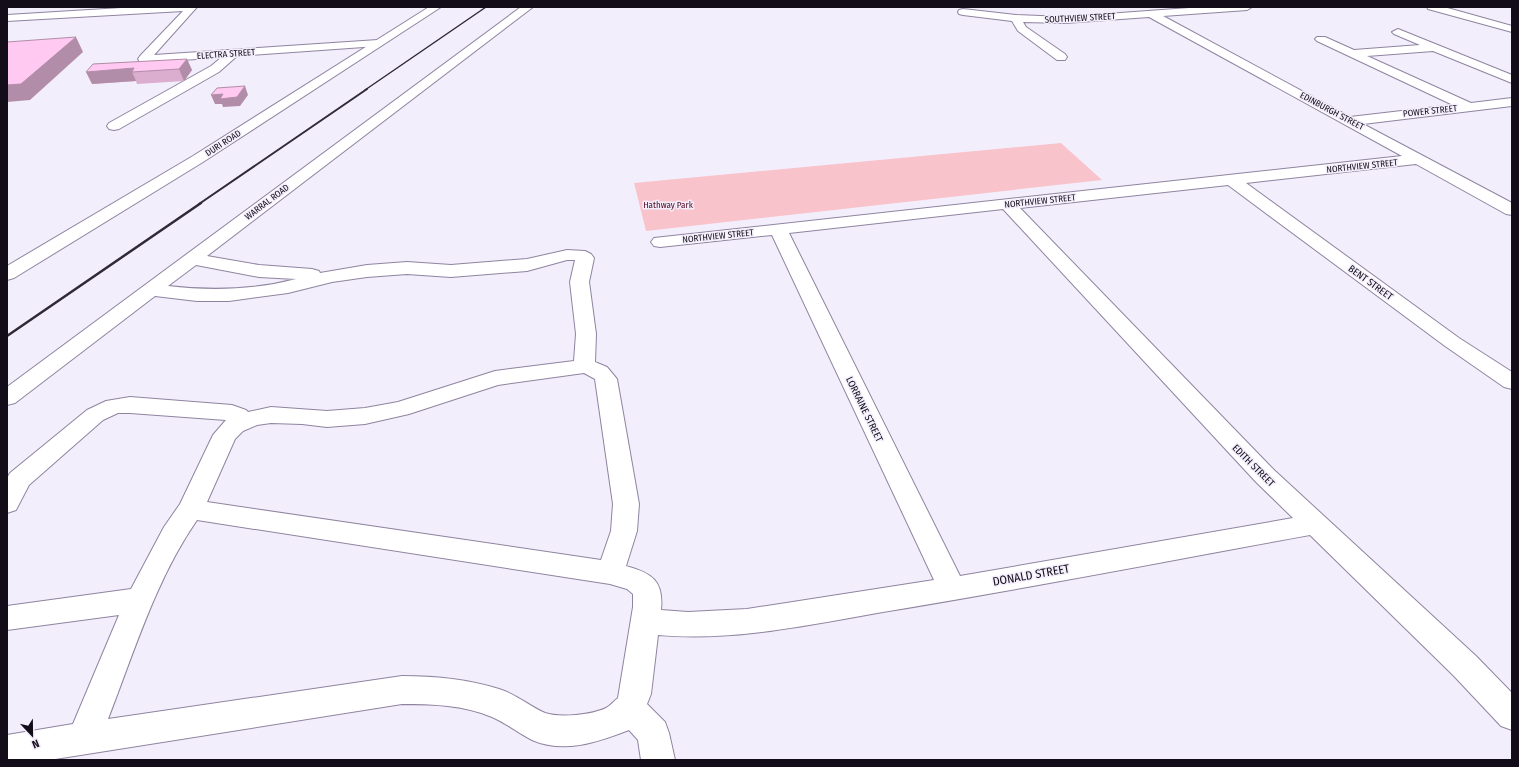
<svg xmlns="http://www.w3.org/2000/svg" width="1519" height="767" viewBox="0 0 1519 767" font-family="'Fira Sans Condensed',sans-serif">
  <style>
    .green { fill: #f9c3cc }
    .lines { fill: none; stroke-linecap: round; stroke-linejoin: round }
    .minor-casing { stroke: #8f84a0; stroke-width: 2 }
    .major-casing { stroke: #8f84a0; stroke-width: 2 }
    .minor { fill: #fff; fill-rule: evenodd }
    .major { fill: #fff; fill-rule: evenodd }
    .rail-far2 { stroke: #2f2a35; stroke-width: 1.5 }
    .rail-far1 { stroke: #2f2a35; stroke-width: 2 }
    .rail { stroke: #2f2a35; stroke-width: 2.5 }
    .wall { fill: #dbadcf }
    .shaded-wall { fill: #b28da9 }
    .building { fill: #ffc9f1; stroke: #b28da9 }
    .labels { text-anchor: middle; stroke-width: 3; stroke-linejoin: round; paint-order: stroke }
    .far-street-label { font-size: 9px; fill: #120d18; stroke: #f3eefb }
    .far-park-label { font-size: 9px; fill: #520922; stroke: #f3eefb }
    .street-label { font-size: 10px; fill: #120d18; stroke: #f3eefb }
    .near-street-label { font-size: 12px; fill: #120d18; stroke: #f3eefb }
  </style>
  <rect width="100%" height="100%" fill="#f3eefb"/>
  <!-- green -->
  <path class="green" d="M1061,143l41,37 -456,51 -12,-48z"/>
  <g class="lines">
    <!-- minor casing -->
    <g class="minor-casing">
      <g id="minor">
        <path d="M138,7h59l-43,48 224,-15 4,1 2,2 -2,2 -4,1 -141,10 -18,16 -100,57 -5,1 -5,-1 -2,-3 2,-3 102,-57 11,-9 -78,6 -4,-1 -2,-3 2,-3 43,-45 -176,10v-6z"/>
        <path d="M521,7h12l-326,249 52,9 53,4 7,2 1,2 47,-8 40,-3 44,3 76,-6 40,-9 18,1 6,3 3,4 -5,24 7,52 -1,28 12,5 10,12 22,125 -2,27 -11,35c26,7 38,15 35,44l27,2 59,-3 187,-29 -162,-345 -112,12 -6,-1 -3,-4 3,-4 748,-82 -253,-139 -84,6 -42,-1 3,5 39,27 2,3 -2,3h-8l-39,-29 -6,-10 -49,-6 -4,-1 -1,-2 1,-2 4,-1 53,6 49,2 138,-10h49l-5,3 -84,6 187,101 103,-12 -136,-64 -2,-2 2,-2h8l29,13 66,-5 -26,-11 -2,-2 6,-3 114,46v8l-79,-32 -66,5 104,47 41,-5v8l-149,18 149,79v12l-6,-1 -90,-50 -170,19 213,155 53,34v17l-8,-2 -59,-41 -217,-161 -208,23 254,262 202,186 36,37v37l-11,-4 -47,-50 -144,-141c-138,25 -276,52 -415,75 -78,13 -157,32 -237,25l-7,59 -4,10 18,18 4,11 6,27h-34l-3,-20 -9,-10c-31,12 -65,24 -97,10 -14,-7 -26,-17 -40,-23 -28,-12 -60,-13 -90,-13l-353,56h-42v-25l66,-11 46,-109 -112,15v-24l124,-17 33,-62 16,-23 33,-69 13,-15 -96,-7h-12l-15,7 -74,65 -13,25 -9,3v-35l3,-5 77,-63 19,-9 24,-4 102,8 14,5 2,2 23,-5 56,4 38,-3 33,-6 97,-31 79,-10 2,-27 -6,-52 5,-22h-8l-40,11 -76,6 -44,-3 -40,3 -35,5 -44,11 -59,8h-32l-42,-5 -140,107 -8,2v-18zM1003,209l253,273 37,36 -333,58 -171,-343zM196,265l63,12 37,2c-42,11 -85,12 -128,7zM584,373l11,6 18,125 -2,27 -10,29 -394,-58 28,-63 8,-8 14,-6 14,-2 31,1 25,3 38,-3 44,-10 89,-29zM197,520l413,64 17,5 6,5v13l-15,91c-4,3 -8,8 -12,10 -14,7 -46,10 -61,5 -16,-7 -29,-19 -46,-24 -32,-10 -64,-13 -97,-13l-294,43c26,-67 48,-140 89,-199z"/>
        <path d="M1427,7h17l68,19v6l-84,-23z"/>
      </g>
    </g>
    <!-- major casing -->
    <g class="major-casing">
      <path id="major" d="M429,7h12l-238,155 -189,116 -7,2v-14l186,-110z"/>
    </g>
    <!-- minor -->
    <use href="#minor" class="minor"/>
    <!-- major -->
    <use href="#major" class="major"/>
    <!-- rail-far2 -->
    <path class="rail-far2" d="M365,90l121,-83"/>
    <!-- rail-far1 -->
    <path class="rail-far1" d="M199,204l168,-115"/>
    <!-- rail -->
    <path class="rail" d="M7,336l194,-133"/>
  </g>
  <!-- wall -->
  <path class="wall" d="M187,59l5,11 -8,11 -47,3 -1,-3 -44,3 1,-20z"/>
  <!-- shaded-wall -->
  <g class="shaded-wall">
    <path d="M76,37l7,15 -53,48 -23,2v-17z"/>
    <path d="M187,59l5,11 -8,11 -5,-12z"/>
    <path d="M134,68l-2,4 4,9 -44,3 -6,-12z"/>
    <path d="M245,86l3,9 -8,11 -17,1 -1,-3h-7l-4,-9z"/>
  </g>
  <!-- building -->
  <g class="building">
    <path d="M76,37l-55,47 -14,1v-43z"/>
    <path d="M187,59l-8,10 -47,3 2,-4 -48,4 7,-8z"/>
    <path d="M245,86l-8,11 -17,2 3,-5 -12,1 6,-7z"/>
  </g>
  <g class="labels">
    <!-- far-street labels -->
    <g class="far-street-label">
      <text transform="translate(1080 18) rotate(-3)" y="3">SOUTHVIEW STREET</text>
      <text transform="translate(226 54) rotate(-4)" y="3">ELECTRA STREET</text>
      <text transform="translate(1332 111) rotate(28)" y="3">EDINBURGH STREET</text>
      <text transform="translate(1430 111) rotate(-6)" y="3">POWER STREET</text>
      <text transform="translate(223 143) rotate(-33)" y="3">DURI ROAD</text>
      <text transform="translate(1362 166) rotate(-6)" y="3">NORTHVIEW STREET</text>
      <text transform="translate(1040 201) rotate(-6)" y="3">NORTHVIEW STREET</text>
      <text transform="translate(267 202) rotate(-37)" y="3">WARRAL ROAD</text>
      <text transform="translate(718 236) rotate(-6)" y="3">NORTHVIEW STREET</text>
    </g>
    <!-- far-park labels -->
    <g class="far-park-label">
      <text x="668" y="208">Hathway Park</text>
    </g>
    <!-- street labels -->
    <g class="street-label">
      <text transform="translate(1371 282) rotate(36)" y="4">BENT STREET</text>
      <text transform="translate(865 409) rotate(64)" y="4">LORRAINE STREET</text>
      <text transform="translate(1254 465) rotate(45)" y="4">EDITH STREET</text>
    </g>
    <!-- near-street labels -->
    <g class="near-street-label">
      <text transform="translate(1031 575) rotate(-10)" y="4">DONALD STREET</text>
    </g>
  </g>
  <!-- border -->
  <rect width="1519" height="767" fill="none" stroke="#120d18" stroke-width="16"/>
  <!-- north arrow -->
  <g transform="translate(32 735) rotate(158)" stroke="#f3eefb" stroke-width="3" paint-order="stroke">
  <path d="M0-3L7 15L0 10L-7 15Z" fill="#120d18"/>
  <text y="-6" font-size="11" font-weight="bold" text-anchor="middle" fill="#120d18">N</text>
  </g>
</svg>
